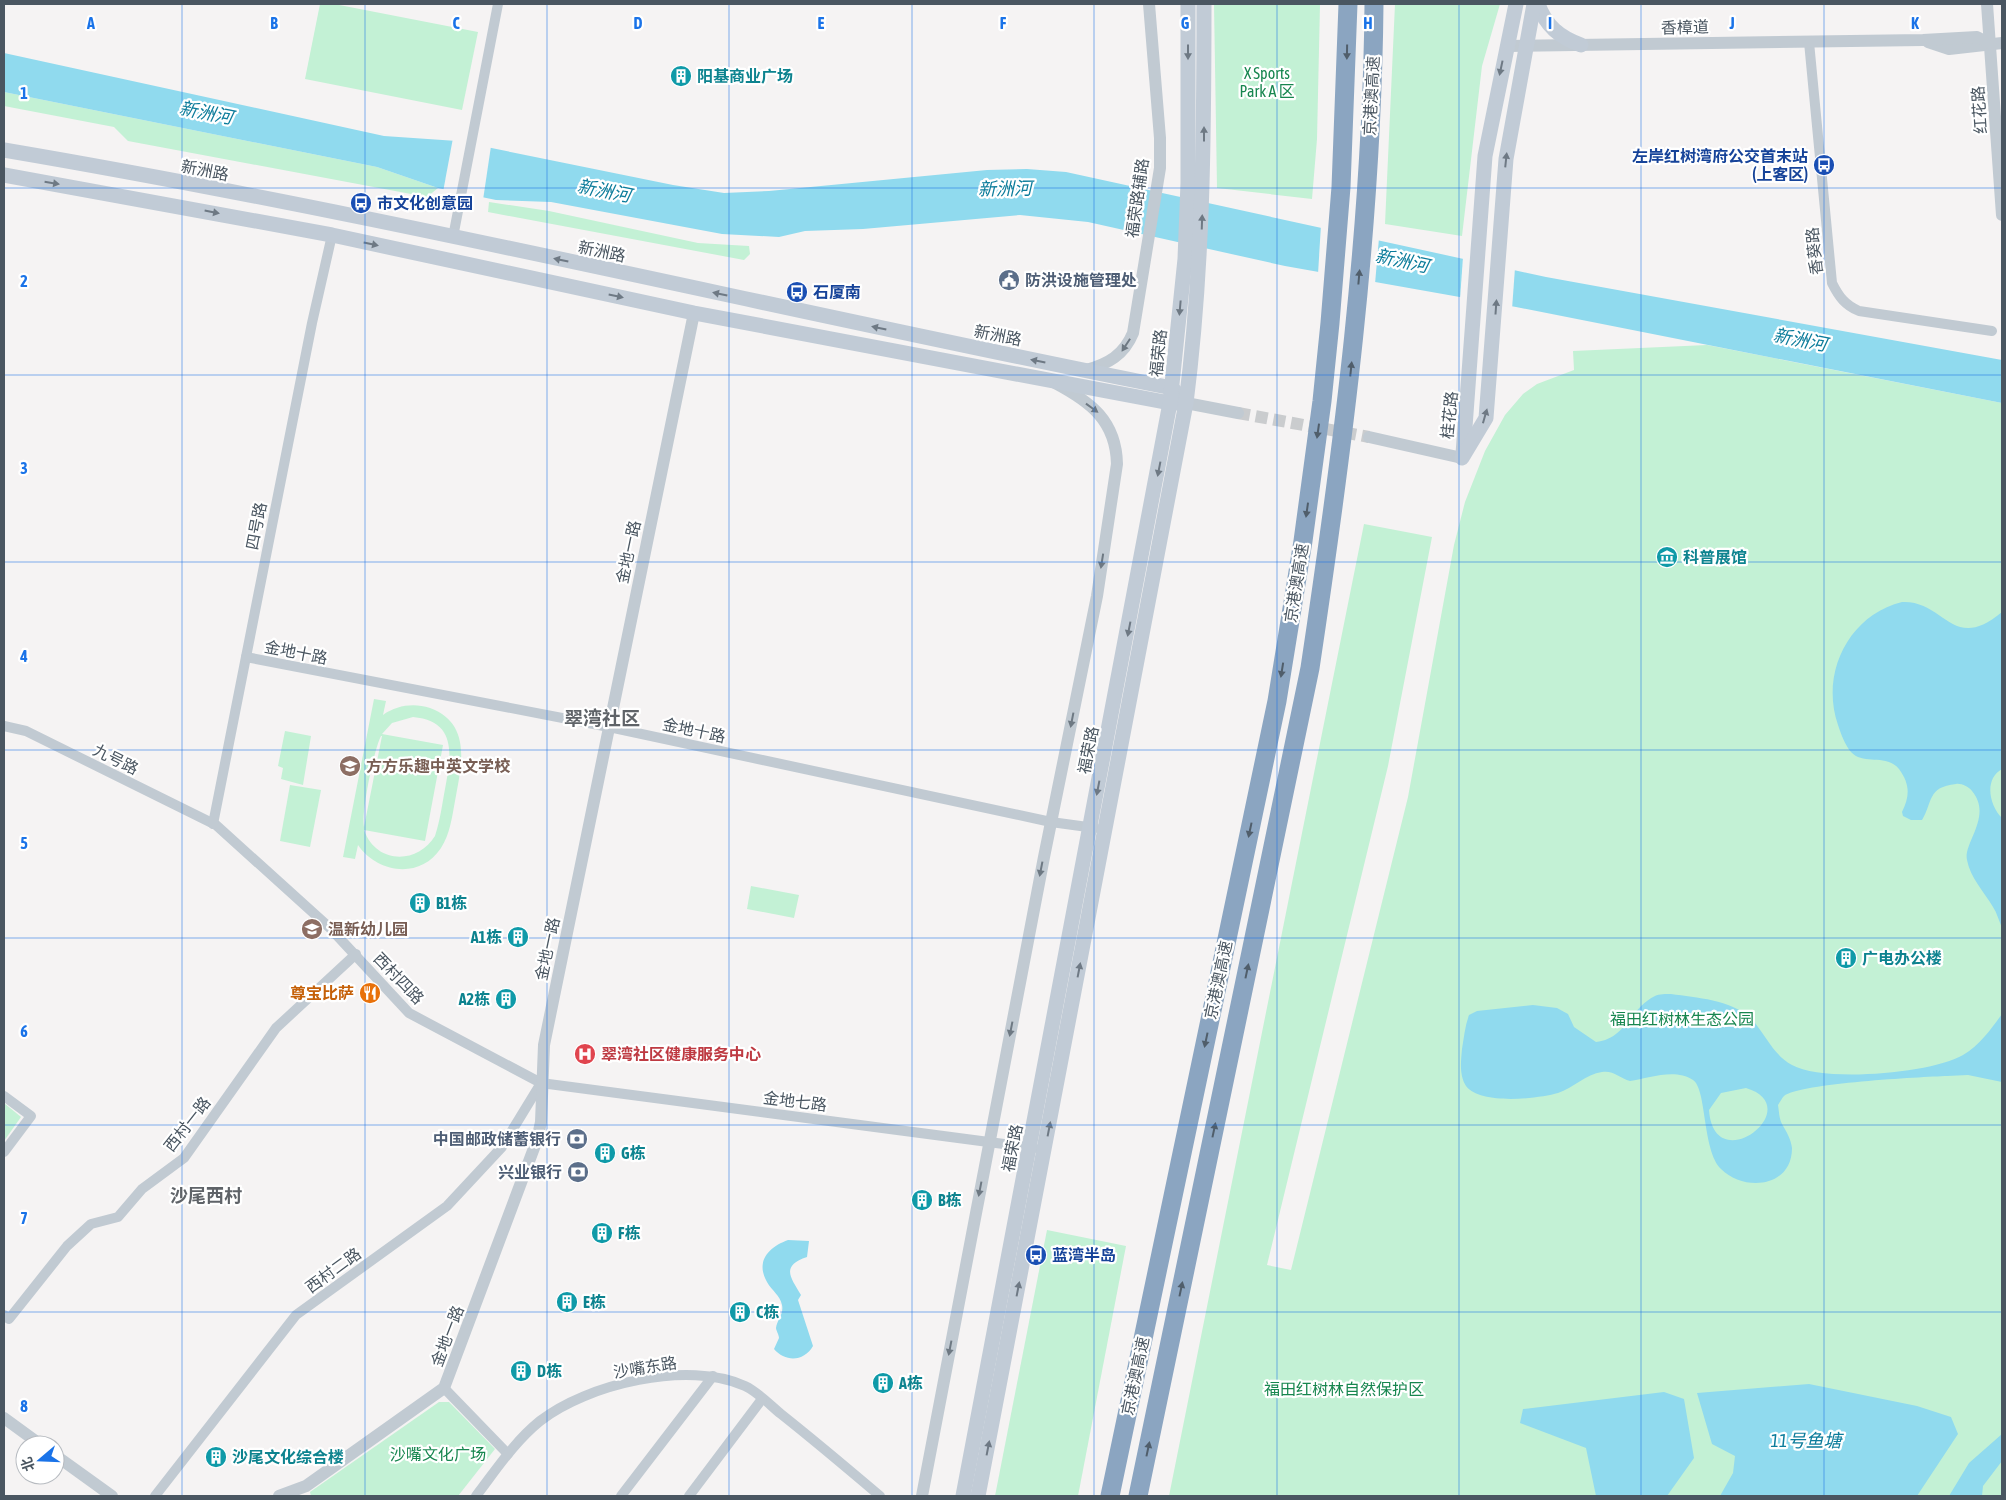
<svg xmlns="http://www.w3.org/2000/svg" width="2006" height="1500" viewBox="0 0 2006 1500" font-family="'Asap Condensed','Noto Sans SC',sans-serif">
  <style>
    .green { fill: #c3f1d5; fill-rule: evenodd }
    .water { fill: #90daee; fill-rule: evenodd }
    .pier { fill: #f5f3f3 }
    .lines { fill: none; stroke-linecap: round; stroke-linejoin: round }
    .tertiary-tunnel { stroke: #caccce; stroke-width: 12; stroke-dasharray: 12 6; stroke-linecap: butt }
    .minor { stroke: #c1cad2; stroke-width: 10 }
    .tertiary { stroke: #c1cad2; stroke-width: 12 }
    .secondary { stroke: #c1cbd6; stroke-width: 15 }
    .motorway { stroke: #8ba5c1; stroke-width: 19 }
    .oneway { fill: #6e7984 }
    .oneway2 { fill: #505e6b }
    .oneway3 { fill: #6e7983 }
    .grid { fill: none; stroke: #1a73e8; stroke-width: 1; stroke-opacity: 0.55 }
    .labels { text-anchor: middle; stroke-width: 4.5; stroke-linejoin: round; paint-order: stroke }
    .street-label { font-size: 16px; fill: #4a5661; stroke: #fff }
    .park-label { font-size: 16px; fill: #17864f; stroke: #fff }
    .culture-label { font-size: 16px; font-weight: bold; fill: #0d838f; stroke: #fff; text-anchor: start }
    .transit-label { font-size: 16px; font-weight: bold; fill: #164399; stroke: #fff; text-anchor: start }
    .service-label { font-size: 16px; font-weight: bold; fill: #4e5e75; stroke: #fff; text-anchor: end }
    .education-label { font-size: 16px; font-weight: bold; fill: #785e54; stroke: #fff; text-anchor: start }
    .food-label { font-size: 16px; font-weight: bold; fill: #c56008; stroke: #fff; text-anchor: end }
    .health-label { font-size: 16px; font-weight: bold; fill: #be3a42; stroke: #fff; text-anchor: start }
    .water-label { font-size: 18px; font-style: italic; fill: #0c7c9b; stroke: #fff }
    .neighbourhood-label { font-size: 18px; font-weight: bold; fill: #5f6368; stroke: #fff }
    .quarter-label { font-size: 19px; font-weight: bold; fill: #5f6368; stroke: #fff }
    .grid-label { font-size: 16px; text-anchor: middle; font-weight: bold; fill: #1a73e8; stroke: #fff; stroke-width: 4.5; stroke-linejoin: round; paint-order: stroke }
  </style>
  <rect width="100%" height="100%" fill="#f5f3f3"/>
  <!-- green -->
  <g class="green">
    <path d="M320,4h14l144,28 -16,78 -157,-31z"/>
    <path d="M1214,4h106l-3,135 -5,60 -95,-11z"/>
    <path d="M1395,4h105l-18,62 -20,170 -77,-12z"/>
    <path d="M4,92l373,75 61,21 -11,9 -299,-56 -14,-14 -110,-21z"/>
    <path d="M489,202l60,9 149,32 51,3 1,8 -6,6 -256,-48z"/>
    <path d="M1707,345l295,58v1093h-833l195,-972 68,13 -44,229 -121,499 24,5 117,-473 46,-252 11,-43 20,-51 20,-36 18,-21 14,-10 37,-14 -1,-19z"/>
    <path d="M374,699l12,2 -3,14c14,-10 31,-12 47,-7 43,16 31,59 25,93 -3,16 -5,33 -14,47 -21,32 -64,25 -83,-3l-3,14 -12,-2zM413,717c45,4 38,40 32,72 -3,16 -5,32 -10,47 -18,29 -59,28 -71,-6l61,11 18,-96 -61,-11 10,-11zM381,736h1l-18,91c-3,-14 10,-78 17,-91z"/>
    <path d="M285,731l26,5 -8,49 -22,-6 2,-11 -5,-2z"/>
    <path d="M290,785l31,5 -11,57 -30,-6z"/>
    <path d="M751,886l48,9 -5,23 -47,-9z"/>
    <path d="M4,1103l17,14 -17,24z"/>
    <path d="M1047,1230l79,16 -48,250h-83z"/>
    <path d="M439,1402h10l46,47 -37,47h-147l-1,-4z"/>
  </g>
  <!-- water -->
  <g class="water">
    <path d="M4,53l380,83 73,5 216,44 51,8 45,-2 218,-21 40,-1 39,3 480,105 456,83v43l-486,-96 -231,-41 -197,-44 -68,-7 -157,14 -58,2 -26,6 -57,-3 -171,-32 -55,-2 -58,-12 -61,-21 -373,-75z"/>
    <path d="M1902,602c43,-2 50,52 100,10v157c-18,10 -13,36 0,49v110c-3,-7 -5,-15 -9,-21 -9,-15 -23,-30 -26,-47 -4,-17 26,-44 5,-69 -3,-4 -11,-8 -16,-7 -29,3 -23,18 -34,36h-11l-8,-4 -1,-4c8,-16 8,-28 -3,-43 -13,-16 -35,-3 -48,-17 -6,-7 -10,-18 -13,-27 -18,-52 11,-110 64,-123z"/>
    <path d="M1671,994c28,4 65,6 84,29 12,15 20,33 37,42 32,18 141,8 171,-10 17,-10 28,-26 39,-41v68l-34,-7 -21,1c-26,1 -147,7 -163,20 -2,2 -4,6 -6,9 1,6 1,13 4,19 4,7 9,15 10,24 0,40 -48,44 -71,21 -19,-19 -14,-80 -28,-89 -18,-12 -44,-2 -63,1 -10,-3 -17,-11 -28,-9 -16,2 -29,16 -44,21 -21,6 -78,12 -92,-7 -7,-11 -5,-25 -4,-37 2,-12 3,-23 7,-34l8,-4 56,-6 24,3 11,6 6,13 22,15c30,-3 34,-34 59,-46 4,-2 11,-2 16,-2zM1746,1088c63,19 -32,93 -37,22l12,-17z"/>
    <path d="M788,1240l21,1 -2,16c-27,9 -16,21 -6,38l-3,5 15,46c-9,16 -28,16 -39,3l5,-11c0,-3 -3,-8 -3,-10 1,-8 8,-14 6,-23 -2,-10 -10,-14 -15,-23 -12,-21 2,-35 21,-42z"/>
    <path d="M1809,1384l108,22 34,11 7,17 -41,62h-197l13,-23 2,-17 -23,-12 -15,-51z"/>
    <path d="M1664,1392l20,7 10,59 -27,38h-71l-10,-48 -66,-25 3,-14z"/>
    <path d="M2002,1434v27l-19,25 -1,10h-33l20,-33z"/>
  </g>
  <!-- pier -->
  <g class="pier">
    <path d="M453,138l38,8 -8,54 -40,-8z"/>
    <path d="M1321,225l58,13 -4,46 -57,-10z"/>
    <path d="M1463,257l52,11 -3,41 -52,-10z"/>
  </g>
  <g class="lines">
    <!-- tertiary-tunnel -->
    <path class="tertiary-tunnel" d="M1238,413l131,24"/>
    <!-- minor -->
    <g class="minor">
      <path d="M1809,42l23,241c7,14 13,22 27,28l133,20"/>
      <path d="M453,237l45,-233"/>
      <path d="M246,657l363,70 442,95 44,6"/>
      <path d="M4,726l22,5 190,94 114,103 79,85 132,70 493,65"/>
      <path d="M213,824l99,-501 20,-88"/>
      <path d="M4,1096l27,20 -27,36"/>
      <path d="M4,1315l5,4 58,-73 24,-22 27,-7 24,-28 42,-31 92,-130 80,-74"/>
      <path d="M444,1388l64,66"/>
      <path d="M155,1496l141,-181 151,-109 55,-59 39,-64"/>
      <path d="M476,1496c20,-26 38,-54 64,-75 47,-37 148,-61 205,-35 13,6 25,19 36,28 34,27 66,54 99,82"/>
      <path d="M621,1496l92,-120"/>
      <path d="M689,1496l73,-97"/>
    </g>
    <!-- tertiary -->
    <g class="tertiary">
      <path d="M1987,4l15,211"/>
      <path d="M1928,42l21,7 53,-6"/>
      <path d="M1507,46l416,-6 54,-3 14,7"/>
      <path d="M1086,370c22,-6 38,-15 47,-37l27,-165v-30l-11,-134"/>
      <path d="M1186,403l52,10"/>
      <path d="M1369,437l93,21"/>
      <path d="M4,1418l37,27"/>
      <path d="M55,1455l57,41"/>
      <path d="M279,1496l27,-10 138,-98 93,-248 4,-18 3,-77 150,-732"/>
      <path d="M922,1496l122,-639 53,-261 20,-132c-1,-43 -26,-62 -62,-81"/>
    </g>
    <!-- secondary -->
    <g class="secondary">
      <path d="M1538,4c8,22 21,33 43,41"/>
      <path d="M4,150c383,65 762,157 1143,233l25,5 6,7"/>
      <path d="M4,175l328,60 362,78 476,90h10"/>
      <path d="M1463,454l22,-298 31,-152"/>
      <path d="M1462,458l24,-40 20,-259 28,-155"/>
      <path d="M963,1496l207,-1093 15,-144 3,-76v-179"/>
      <path d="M978,1496l208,-1093c17,-133 18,-266 18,-399"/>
    </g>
    <!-- motorway -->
    <g class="motorway">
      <path d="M1110,1496l167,-795 26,-160 19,-140 8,-78 11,-136 7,-183"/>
      <path d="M1138,1496l172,-828c33,-220 62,-441 64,-664"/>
    </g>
  </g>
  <!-- one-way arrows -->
  <defs><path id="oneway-solid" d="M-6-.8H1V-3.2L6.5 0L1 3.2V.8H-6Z" transform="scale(1.25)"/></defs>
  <g class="oneway">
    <use href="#oneway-solid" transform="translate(1188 52) rotate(90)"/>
    <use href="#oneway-solid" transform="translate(1501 68) rotate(102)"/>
    <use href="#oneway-solid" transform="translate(1204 134) rotate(-90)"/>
    <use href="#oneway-solid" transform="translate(1506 160) rotate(-84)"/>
    <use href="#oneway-solid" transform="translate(52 183) rotate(9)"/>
    <use href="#oneway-solid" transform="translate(212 212) rotate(11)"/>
    <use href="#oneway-solid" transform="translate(1202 222) rotate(-88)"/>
    <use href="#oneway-solid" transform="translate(371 244) rotate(12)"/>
    <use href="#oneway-solid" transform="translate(561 260) rotate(-168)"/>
    <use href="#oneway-solid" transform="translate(720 294) rotate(-168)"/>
    <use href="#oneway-solid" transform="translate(616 296) rotate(12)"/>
    <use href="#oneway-solid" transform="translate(1496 307) rotate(-86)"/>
    <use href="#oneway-solid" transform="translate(1180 308) rotate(95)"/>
    <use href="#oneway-solid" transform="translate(879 328) rotate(-168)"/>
    <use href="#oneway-solid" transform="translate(1038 361) rotate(-169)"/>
    <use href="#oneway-solid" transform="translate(1485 416) rotate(-74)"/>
    <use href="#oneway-solid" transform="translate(1159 469) rotate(101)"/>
    <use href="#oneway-solid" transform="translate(1129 629) rotate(101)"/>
    <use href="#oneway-solid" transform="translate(1098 788) rotate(101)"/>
    <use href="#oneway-solid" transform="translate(1079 970) rotate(-79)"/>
    <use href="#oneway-solid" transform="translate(1049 1129) rotate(-79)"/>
    <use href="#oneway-solid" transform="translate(1018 1289) rotate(-79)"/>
    <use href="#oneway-solid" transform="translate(988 1448) rotate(-79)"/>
  </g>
  <g class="oneway2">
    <use href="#oneway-solid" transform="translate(1347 52) rotate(91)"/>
    <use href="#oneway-solid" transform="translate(1359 277) rotate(-85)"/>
    <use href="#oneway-solid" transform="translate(1351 369) rotate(-84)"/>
    <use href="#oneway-solid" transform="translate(1318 431) rotate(98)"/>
    <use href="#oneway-solid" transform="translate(1307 510) rotate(98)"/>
    <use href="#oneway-solid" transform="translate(1282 670) rotate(99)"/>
    <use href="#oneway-solid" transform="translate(1250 830) rotate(102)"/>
    <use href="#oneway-solid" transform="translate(1247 971) rotate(-78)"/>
    <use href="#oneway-solid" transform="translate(1206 1040) rotate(102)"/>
    <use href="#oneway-solid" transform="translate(1214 1130) rotate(-78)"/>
    <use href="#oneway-solid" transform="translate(1181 1289) rotate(-78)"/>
    <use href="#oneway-solid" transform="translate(1148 1449) rotate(-78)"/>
  </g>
  <g class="oneway3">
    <use href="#oneway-solid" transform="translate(1126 345) rotate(123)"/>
    <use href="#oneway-solid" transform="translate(1092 408) rotate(36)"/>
    <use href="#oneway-solid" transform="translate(1102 561) rotate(99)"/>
    <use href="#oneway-solid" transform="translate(1072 720) rotate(101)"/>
    <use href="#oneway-solid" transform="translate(1041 869) rotate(101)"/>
    <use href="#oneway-solid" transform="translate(1011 1029) rotate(101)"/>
    <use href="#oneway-solid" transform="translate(980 1189) rotate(101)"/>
    <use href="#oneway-solid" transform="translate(950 1348) rotate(101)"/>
  </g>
  <!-- grid -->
  <path class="grid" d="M182,4v1492M365,4v1492M547,4v1492M729,4v1492M912,4v1492M1094,4v1492M1277,4v1492M1459,4v1492M1641,4v1492M1824,4v1492M4,188h1998M4,375h1998M4,562h1998M4,750h1998M4,938h1998M4,1125h1998M4,1312h1998"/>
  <!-- icons -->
  <defs>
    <g id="building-disc" transform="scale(1.125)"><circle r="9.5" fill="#0f9aa8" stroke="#fff"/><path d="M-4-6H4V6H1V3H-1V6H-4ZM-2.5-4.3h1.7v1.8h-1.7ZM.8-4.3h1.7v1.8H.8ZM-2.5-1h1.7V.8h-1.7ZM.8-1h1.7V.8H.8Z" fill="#fff"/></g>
    <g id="bus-disc" transform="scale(1.125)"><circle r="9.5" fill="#1a4fb4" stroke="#fff"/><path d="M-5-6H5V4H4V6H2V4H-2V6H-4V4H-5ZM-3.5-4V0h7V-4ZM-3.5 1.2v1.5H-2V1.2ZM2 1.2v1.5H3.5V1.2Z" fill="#fff"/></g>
    <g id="civic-disc" transform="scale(1.125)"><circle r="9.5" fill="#5c6f8a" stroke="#fff"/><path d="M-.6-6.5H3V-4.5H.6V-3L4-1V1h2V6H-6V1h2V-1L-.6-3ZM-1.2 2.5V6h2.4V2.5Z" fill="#fff"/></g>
    <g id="museum-disc" transform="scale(1.125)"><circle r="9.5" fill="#0f9aa8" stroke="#fff"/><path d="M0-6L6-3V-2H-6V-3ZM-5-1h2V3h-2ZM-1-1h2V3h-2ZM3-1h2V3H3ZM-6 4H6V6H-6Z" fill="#fff"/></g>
    <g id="school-disc" transform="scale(1.125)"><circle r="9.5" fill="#8d6e63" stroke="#fff"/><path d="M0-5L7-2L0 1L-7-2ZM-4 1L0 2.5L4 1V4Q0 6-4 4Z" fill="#fff"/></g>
    <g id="restaurant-disc" transform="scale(1.125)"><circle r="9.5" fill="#e8710a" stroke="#fff"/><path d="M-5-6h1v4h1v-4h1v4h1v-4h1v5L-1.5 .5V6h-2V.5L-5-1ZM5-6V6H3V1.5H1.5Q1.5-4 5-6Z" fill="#fff"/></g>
    <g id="hospital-disc" transform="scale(1.125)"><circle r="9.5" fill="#e0444e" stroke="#fff"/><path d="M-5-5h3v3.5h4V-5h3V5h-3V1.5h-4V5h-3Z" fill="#fff"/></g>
    <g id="bank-disc" transform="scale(1.125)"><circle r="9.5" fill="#5c6f8a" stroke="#fff"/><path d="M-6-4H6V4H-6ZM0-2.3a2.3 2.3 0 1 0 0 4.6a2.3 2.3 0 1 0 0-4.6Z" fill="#fff"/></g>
  </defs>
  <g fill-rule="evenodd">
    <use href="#building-disc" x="681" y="76"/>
    <use href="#bus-disc" x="1824" y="165"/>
    <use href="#bus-disc" x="361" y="203"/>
    <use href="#civic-disc" x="1009" y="280"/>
    <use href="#bus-disc" x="797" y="292"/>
    <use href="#museum-disc" x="1667" y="557"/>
    <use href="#school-disc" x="350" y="766"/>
    <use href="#building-disc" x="420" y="903"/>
    <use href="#school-disc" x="312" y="929"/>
    <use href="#building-disc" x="518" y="937"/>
    <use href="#building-disc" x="1846" y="958"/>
    <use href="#restaurant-disc" x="370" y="993"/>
    <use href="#building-disc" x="506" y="999"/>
    <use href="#hospital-disc" x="585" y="1054"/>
    <use href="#bank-disc" x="577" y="1139"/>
    <use href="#building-disc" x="605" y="1153"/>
    <use href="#bank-disc" x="578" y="1172"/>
    <use href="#building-disc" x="922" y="1200"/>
    <use href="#building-disc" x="602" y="1233"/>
    <use href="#bus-disc" x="1036" y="1255"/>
    <use href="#building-disc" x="567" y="1302"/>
    <use href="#building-disc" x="740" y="1312"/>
    <use href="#building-disc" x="521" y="1371"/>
    <use href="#building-disc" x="883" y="1383"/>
    <use href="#building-disc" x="216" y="1457"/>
  </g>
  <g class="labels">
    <!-- street labels -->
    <g class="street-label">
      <text transform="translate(1685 27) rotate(-1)" y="6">香樟道</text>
      <text transform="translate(1371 96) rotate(-87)" y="6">京港澳高速</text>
      <text transform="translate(1979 110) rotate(-94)" y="6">红花路</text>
      <text transform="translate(205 170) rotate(11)" y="6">新洲路</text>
      <text transform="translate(1137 198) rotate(-82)" y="6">福荣路辅路</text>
      <text transform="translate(602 251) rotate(12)" y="6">新洲路</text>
      <text transform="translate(1814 251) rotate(-96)" y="6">香葵路</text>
      <text transform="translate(998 335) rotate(11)" y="6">新洲路</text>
      <text transform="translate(1158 353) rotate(-84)" y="6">福荣路</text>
      <text transform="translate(1449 415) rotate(-84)" y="6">桂花路</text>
      <text transform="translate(256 526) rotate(-79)" y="6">四号路</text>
      <text transform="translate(628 552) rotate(-78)" y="6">金地一路</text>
      <text transform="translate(1296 583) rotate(-81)" y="6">京港澳高速</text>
      <text transform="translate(296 652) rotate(11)" y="6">金地十路</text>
      <text transform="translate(694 730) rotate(12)" y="6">金地十路</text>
      <text transform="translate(1088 750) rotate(-79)" y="6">福荣路</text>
      <text transform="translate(116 759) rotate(26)" y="6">九号路</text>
      <text transform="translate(547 949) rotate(-78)" y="6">金地一路</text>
      <text transform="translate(399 978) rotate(46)" y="6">西村四路</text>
      <text transform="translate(1218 980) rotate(-78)" y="6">京港澳高速</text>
      <text transform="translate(795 1101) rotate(7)" y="6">金地七路</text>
      <text transform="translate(187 1124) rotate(-52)" y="6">西村一路</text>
      <text transform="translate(1012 1148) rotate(-79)" y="6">福荣路</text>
      <text transform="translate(333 1270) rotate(-36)" y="6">西村二路</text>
      <text transform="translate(447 1336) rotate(-69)" y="6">金地一路</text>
      <text transform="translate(645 1367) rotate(-9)" y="6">沙嘴东路</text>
      <text transform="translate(1135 1376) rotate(-78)" y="6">京港澳高速</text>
    </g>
    <!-- park labels -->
    <g class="park-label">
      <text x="1267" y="79">X Sports<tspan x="1267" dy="18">Park A 区</tspan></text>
      <text x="1682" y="1025">福田红树林生态公园</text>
      <text x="1344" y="1395">福田红树林自然保护区</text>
      <text x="438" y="1460">沙嘴文化广场</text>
    </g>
    <!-- culture labels -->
    <g class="culture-label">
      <text x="697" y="82">阳基商业广场</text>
      <text x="1683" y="563">科普展馆</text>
      <text x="436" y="909">B1栋</text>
      <text x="502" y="943" text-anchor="end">A1栋</text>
      <text x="1862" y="964">广电办公楼</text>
      <text x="490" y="1005" text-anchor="end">A2栋</text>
      <text x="621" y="1159">G栋</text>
      <text x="938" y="1206">B栋</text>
      <text x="618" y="1239">F栋</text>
      <text x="583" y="1308">E栋</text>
      <text x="756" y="1318">C栋</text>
      <text x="537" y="1377">D栋</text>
      <text x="899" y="1389">A栋</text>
      <text x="232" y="1463">沙尾文化综合楼</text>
    </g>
    <!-- transit labels -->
    <g class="transit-label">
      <text x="1808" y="162" text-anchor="end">左岸红树湾府公交首末站<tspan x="1808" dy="18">(上客区)</tspan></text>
      <text x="377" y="209">市文化创意园</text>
      <text x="813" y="298">石厦南</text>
      <text x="1052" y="1261">蓝湾半岛</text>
    </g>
    <!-- service labels -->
    <g class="service-label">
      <text x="1025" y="286" text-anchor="start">防洪设施管理处</text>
      <text x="561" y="1145">中国邮政储蓄银行</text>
      <text x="562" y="1178">兴业银行</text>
    </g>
    <!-- education labels -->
    <g class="education-label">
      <text x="366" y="772">方方乐趣中英文学校</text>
      <text x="328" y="935">温新幼儿园</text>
    </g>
    <!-- food labels -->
    <g class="food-label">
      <text x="354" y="999">尊宝比萨</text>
    </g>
    <!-- health labels -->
    <g class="health-label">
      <text x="601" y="1060">翠湾社区健康服务中心</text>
    </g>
    <!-- water labels -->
    <g class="water-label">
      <text transform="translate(206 113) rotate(11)" y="6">新洲河</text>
      <text transform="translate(1005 189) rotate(-1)" y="6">新洲河</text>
      <text transform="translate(604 191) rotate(11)" y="6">新洲河</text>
      <text transform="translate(1402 261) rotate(12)" y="6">新洲河</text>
      <text transform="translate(1800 340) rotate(11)" y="6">新洲河</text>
      <text x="1806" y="1447">11号鱼塘</text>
    </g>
    <!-- neighbourhood labels -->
    <g class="neighbourhood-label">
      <text x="206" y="1202">沙尾西村</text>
    </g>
    <!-- quarter labels -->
    <g class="quarter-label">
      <text x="602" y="725">翠湾社区</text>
    </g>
  </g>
  <g class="grid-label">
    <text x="91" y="29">A</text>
    <text x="274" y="29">B</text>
    <text x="456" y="29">C</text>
    <text x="638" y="29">D</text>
    <text x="821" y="29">E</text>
    <text x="1003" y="29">F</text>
    <text x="1185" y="29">G</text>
    <text x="1368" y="29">H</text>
    <text x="1550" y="29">I</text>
    <text x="1732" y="29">J</text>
    <text x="1915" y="29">K</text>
    <text x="24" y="99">1</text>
    <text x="24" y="287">2</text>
    <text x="24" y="474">3</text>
    <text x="24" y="662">4</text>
    <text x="24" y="849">5</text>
    <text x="24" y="1037">6</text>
    <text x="24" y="1224">7</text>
    <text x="24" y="1412">8</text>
  </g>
  <!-- border -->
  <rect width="2006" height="1500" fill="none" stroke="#4a5661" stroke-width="10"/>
  <!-- north arrow -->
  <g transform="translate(40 1460) rotate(251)"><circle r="24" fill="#ffffff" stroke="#b7bbc0"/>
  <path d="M0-4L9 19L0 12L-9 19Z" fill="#1a73e8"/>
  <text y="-8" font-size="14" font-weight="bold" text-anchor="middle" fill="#4a5661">北</text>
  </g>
</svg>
